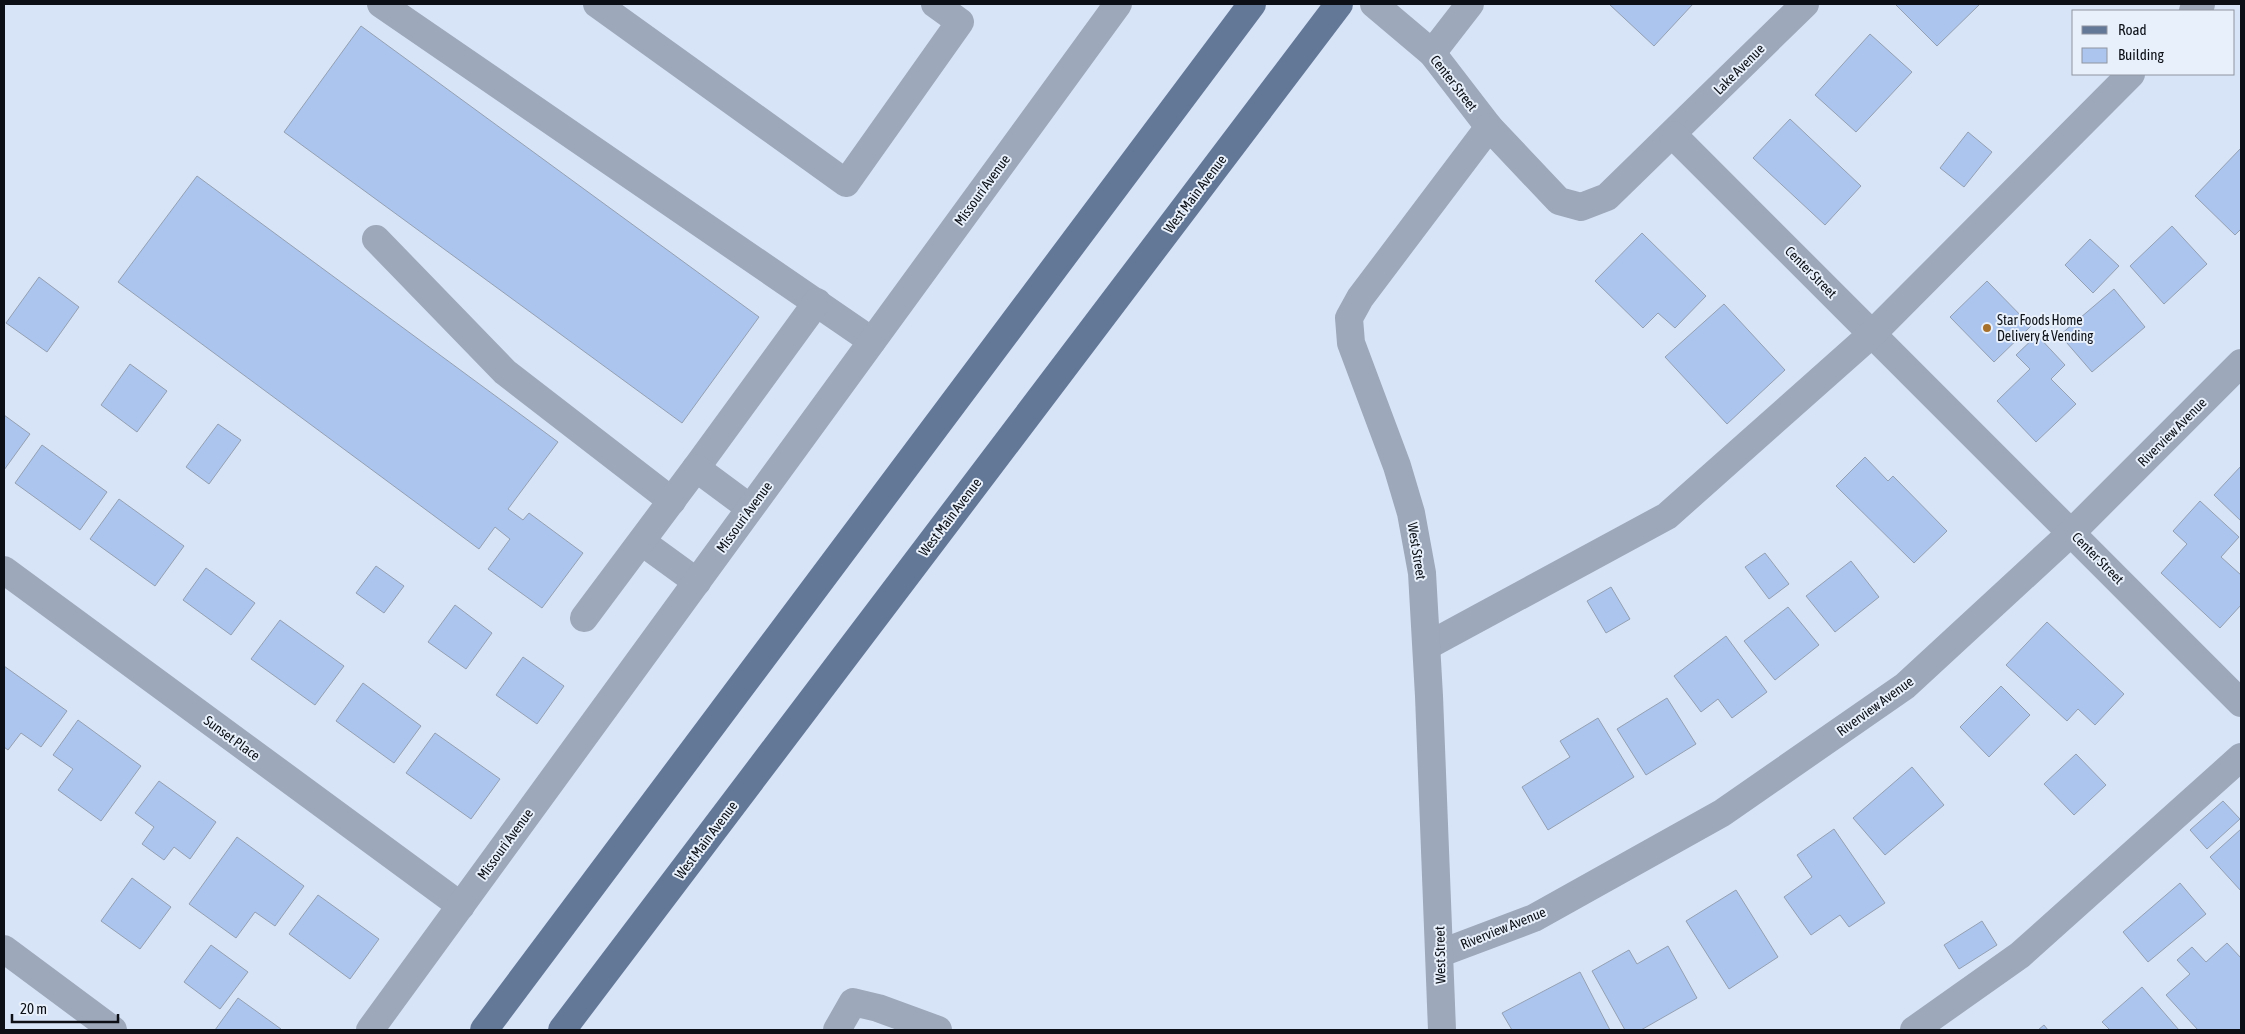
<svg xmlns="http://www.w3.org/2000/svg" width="2245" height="1034" viewBox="0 0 2245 1034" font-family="'Asap Condensed',sans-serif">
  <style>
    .building { fill: #abc5ee; stroke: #94a0b3 }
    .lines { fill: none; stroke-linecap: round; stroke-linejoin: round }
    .minor { stroke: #9da8ba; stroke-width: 28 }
    .major { stroke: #637797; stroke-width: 28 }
    .poi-dot { fill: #a7702b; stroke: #e8f0fc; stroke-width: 2 }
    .labels { text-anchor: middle; stroke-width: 4; stroke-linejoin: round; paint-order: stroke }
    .street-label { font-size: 14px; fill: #0c1016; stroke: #e8f0fc }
    .poi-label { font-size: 14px; fill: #0c1016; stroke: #e8f0fc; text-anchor: start }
  </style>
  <rect width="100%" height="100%" fill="#d7e3f7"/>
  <!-- building -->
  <g class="building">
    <path d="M1609,4h84l-39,42z"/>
    <path d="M1897,4h83l-43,42 -41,-41z"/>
    <path d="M361,26l398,291 -77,106 -398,-291z"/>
    <path d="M1870,34l42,38 -56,60 -41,-37z"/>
    <path d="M1790,119l71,67 -36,39 -72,-67z"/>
    <path d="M1968,132l24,20 -28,35 -24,-19z"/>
    <path d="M2241,148v81l-6,6 -40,-39z"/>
    <path d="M197,176l361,266 -50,67 15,11 6,-7 54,40 -41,55 -54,-39 22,-30 -15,-12 -16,22 -361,-267z"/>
    <path d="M2172,226l35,38 -43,40 -34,-38z"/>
    <path d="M1642,233l64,63 -31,32 -17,-15 -15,15 -48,-47z"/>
    <path d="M2090,239l29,27 -26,27 -28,-28z"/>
    <path d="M39,277l40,30 -32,45 -41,-29z"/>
    <path d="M1987,281l44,45 -37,36 -44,-45z"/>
    <path d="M2114,289l31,38 -53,45 -32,-37z"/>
    <path d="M1724,304l61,66 -58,54 -62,-67z"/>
    <path d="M2037,335l28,30 -14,14 25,25 -40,38 -39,-41 33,-32 -14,-14z"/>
    <path d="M130,364l37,27 -30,41 -36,-27z"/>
    <path d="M4,415l26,19 -26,36z"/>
    <path d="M218,424l23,16 -32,44 -23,-17z"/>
    <path d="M42,445l65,47 -27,38 -65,-47z"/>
    <path d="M1865,457l23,24 5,-5 54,55 -33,32 -78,-77z"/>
    <path d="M2241,466v55l-27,-26z"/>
    <path d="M119,499l65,47 -29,40 -65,-47z"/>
    <path d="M2200,501l39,36 -18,20 20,18v30l-21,23 -59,-55 26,-29 -14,-13z"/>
    <path d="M1765,553l24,31 -20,15 -24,-32z"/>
    <path d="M1851,561l28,36 -44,35 -29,-36z"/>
    <path d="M376,566l28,20 -20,27 -28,-20z"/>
    <path d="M206,568l49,35 -24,32 -48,-35z"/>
    <path d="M1611,587l19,32 -24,14 -19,-32z"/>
    <path d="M455,605l37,28 -26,36 -38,-27z"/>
    <path d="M1788,607l31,38 -44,35 -31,-39z"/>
    <path d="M280,620l64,46 -29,39 -64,-46z"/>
    <path d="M2047,622l77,72 -29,31 -17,-16 -11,12 -61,-56z"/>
    <path d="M1726,636l41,56 -35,26 -14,-19 -17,13 -27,-36z"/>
    <path d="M523,657l41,29 -27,38 -41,-29z"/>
    <path d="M4,666l63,45 -26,36 -20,-14 -13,17 -4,-3z"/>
    <path d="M363,683l58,43 -27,37 -58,-42z"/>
    <path d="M2001,686l29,29 -41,42 -29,-30z"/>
    <path d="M1667,698l29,46 -50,31 -29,-46z"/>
    <path d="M1598,718l36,59 -86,53 -26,-43 48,-30 -10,-16z"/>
    <path d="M78,720l63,46 -40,55 -43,-31 15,-21 -20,-14z"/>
    <path d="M435,733l65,46 -29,40 -65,-46z"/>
    <path d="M2076,754l30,31 -32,30 -30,-31z"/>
    <path d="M1912,767l32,38 -59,50 -32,-37z"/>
    <path d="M159,781l57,41 -26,37 -16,-12 -10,13 -22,-16 12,-17 -19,-14z"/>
    <path d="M2223,801l17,18 -33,30 -17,-19z"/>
    <path d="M1834,829l51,74 -36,24 -9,-12 -29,20 -27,-38 28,-20 -15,-22z"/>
    <path d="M2241,829v62l-31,-34z"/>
    <path d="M237,837l67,49 -29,40 -20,-14 -19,26 -47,-34z"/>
    <path d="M132,878l39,29 -31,42 -39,-28z"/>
    <path d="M2180,883l26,31 -58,48 -25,-30z"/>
    <path d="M1736,890l42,67 -49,32 -43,-68z"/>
    <path d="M318,895l61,44 -29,40 -61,-45z"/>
    <path d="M1982,921l15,24 -38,24 -15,-24z"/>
    <path d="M2227,943l14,15v72h-43l-32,-35 24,-21 -13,-14 15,-13 14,15z"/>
    <path d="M211,945l37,27 -28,37 -36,-27z"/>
    <path d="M1668,946l29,52 -56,32h-16l-33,-59 37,-21 8,14z"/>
    <path d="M1580,972l30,58h-98l-10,-17z"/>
    <path d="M2142,987l37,43h-69l-8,-8z"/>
    <path d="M238,998l43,31v1h-66z"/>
    <path d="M2044,1025l4,5h-10z"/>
  </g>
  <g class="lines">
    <!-- minor -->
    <g class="minor">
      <path d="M381,4l491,337"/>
      <path d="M597,4l249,179 114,-161 -25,-18"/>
      <path d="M1374,4l58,49 57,74 70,74 22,6 26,-10 198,-193"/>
      <path d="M2193,11l8,-7"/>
      <path d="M1432,53l38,-49"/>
      <path d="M1673,135l568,568"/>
      <path d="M376,239l129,133 167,129"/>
      <path d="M696,468l121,-166"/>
      <path d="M642,542l55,40"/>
      <path d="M4,570l457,336"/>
      <path d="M584,618l112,-150 54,40"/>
      <path d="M1427,646l240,-130 206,-183 258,-259"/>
      <path d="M4,949l109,81"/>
      <path d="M1441,953l93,-35 188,-105 183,-127 167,-154 169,-169"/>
      <path d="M370,1030l748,-1026"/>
      <path d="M837,1030l16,-28 25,6 60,22"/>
      <path d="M1442,1030l-13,-334 -7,-123 -11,-60 -14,-47 -46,-123 -2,-25 11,-20 129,-171"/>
      <path d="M1914,1030l106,-75 221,-198"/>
    </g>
    <!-- major -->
    <g class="major">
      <path d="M484,1030l768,-1026"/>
      <path d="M562,1030l777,-1026"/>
    </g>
  </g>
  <!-- markers -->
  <circle class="poi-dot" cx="1987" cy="328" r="5"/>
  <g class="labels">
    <!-- street labels -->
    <g class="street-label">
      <text transform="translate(1739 69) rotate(-45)" y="5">Lake Avenue</text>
      <text transform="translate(1454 83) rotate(52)" y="5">Center Street</text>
      <text transform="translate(982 190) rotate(-54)" y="5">Missouri Avenue</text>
      <text transform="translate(1195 194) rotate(-53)" y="5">West Main Avenue</text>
      <text transform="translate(1811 272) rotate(45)" y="5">Center Street</text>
      <text transform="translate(2172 432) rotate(-45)" y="5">Riverview Avenue</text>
      <text transform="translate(744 517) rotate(-54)" y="5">Missouri Avenue</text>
      <text transform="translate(950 517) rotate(-53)" y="5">West Main Avenue</text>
      <text transform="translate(1417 551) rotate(81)" y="5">West Street</text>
      <text transform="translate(2098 558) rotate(45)" y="5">Center Street</text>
      <text transform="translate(1875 706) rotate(-36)" y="5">Riverview Avenue</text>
      <text transform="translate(232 738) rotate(36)" y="5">Sunset Place</text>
      <text transform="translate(706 840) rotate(-53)" y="5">West Main Avenue</text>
      <text transform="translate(505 844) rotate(-54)" y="5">Missouri Avenue</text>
      <text transform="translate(1503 928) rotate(-22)" y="5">Riverview Avenue</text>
      <text transform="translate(1440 955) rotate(-91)" y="5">West Street</text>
    </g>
    <!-- poi labels -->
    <g class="poi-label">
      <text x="1997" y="325">Star Foods Home<tspan x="1997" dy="16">Delivery &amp; Vending</tspan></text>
    </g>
  </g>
  <!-- border -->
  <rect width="2245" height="1034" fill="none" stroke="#0c1016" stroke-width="10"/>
  <!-- legend -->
  <rect x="2072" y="10" width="162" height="65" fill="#e8f0fc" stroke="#9096a0"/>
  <rect x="2082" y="26" width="25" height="8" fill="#637797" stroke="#9096a0"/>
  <text x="2118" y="35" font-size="15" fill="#0c1016">Road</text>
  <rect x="2082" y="48" width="25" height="15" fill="#abc5ee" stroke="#9096a0"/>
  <text x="2118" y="60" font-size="15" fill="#0c1016">Building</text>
  <!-- scale -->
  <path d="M12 1014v8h106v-8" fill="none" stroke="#0c1016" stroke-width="2.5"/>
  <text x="20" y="1014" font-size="15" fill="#0c1016" stroke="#e8f0fc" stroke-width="4" paint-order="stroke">20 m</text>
</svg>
